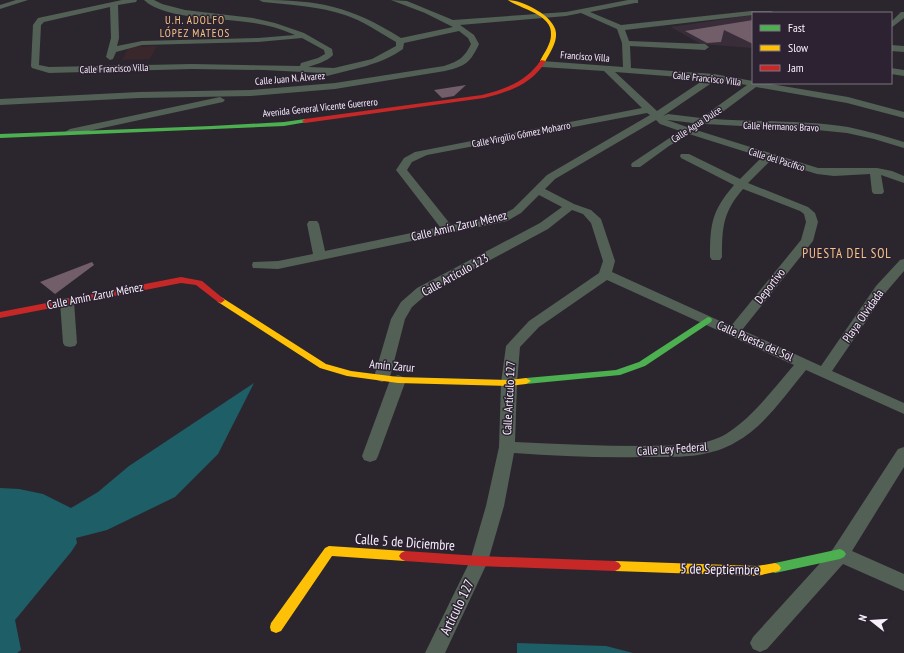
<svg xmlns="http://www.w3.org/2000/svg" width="904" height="653" viewBox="0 0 904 653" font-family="'PT Sans Narrow',sans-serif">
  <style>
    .education { fill: #392d39 }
    .medical { fill: #39272b }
    .water { fill: #1e5e67 }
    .building { fill: #715e69 }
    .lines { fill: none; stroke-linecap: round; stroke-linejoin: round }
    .street { fill: #536055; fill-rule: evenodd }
    .fast { fill: #4caf50; fill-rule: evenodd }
    .slow { fill: #ffc107; fill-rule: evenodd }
    .jam { fill: #c62828; fill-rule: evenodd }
    .labels { text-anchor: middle; stroke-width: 3; stroke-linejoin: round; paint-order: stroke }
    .far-street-label { font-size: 10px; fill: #f6f0fa; stroke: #2c2231 }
    .far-neighbourhood-label { font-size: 11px; letter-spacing: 1px; fill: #f6c583; stroke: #2c2231 }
    .street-label { font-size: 12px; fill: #f6f0fa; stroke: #2c2231 }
    .neighbourhood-label { font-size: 13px; letter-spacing: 1px; fill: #f6c583; stroke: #2c2231 }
    .near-street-label { font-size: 14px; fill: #f6f0fa; stroke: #2c2231 }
  </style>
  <rect width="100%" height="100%" fill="#2b262e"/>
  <!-- education -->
  <path class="education" d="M753,15v33l-52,-4 -30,-17z"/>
  <!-- medical -->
  <path class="medical" d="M157,46l-7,13 -28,1 7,-13z"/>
  <!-- water -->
  <g class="water">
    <path d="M254,383l-36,71 -43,43 -68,33 -31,8 1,5 -6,9 -56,68 6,30 -4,3h-17v-165l19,1 24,5 28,14 27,-16 31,-26z"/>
    <path d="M517,643l89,3 27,7h-116z"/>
  </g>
  <!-- building -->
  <g class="building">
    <path d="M753,20v24l-29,-14 -3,12 -14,1 -22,-12z"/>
    <path d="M466,85l-12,11 -12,2 -8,-8z"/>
    <path d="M92,262l2,3 -39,29 -15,-12z"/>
  </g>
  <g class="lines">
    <!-- street -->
    <g class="street">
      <path d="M16,0h12l-28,9v-4z"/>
      <path d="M122,0h15l-1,2 -18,3 1,33 -2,8 25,-5 116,-3 37,-3c-13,-6 -27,-10 -41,-12 -28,-5 -90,-3 -110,-23h10l8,4 23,6 68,8 22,5 29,10 28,16 1,6c-7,7 -16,9 -25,12l26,1 38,-9 24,-13v-4c-17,-10 -33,-21 -51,-27 -27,-9 -55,-10 -82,-13l-4,-2c60,0 91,6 142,38l52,-11 -28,-14 -34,-13 16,1 46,19 113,-8 62,-12h10v3h-3l-45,9 31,13 130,-14h21l1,2h-20v2l-128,15 4,11 76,3 4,3 -4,3 -75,-4 1,22 83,6 39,7v2h12l83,14 56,15v6l-57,-15 -91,-16 -43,32c45,3 90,1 135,8 19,4 37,9 56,15v6l-30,-9 -27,-6 -30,-3 -112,-6 -9,6 122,38h59l15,3 12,5v7l-23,-8 3,17 -2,2h-8l-2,-2 -2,-18 -36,2 -17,-2 -46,-14 -23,23 60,24 7,6 3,9 -5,19 -71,89 79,36 55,-80 24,-26 4,-1v12l-18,21 -54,79 72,32v11l-98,-44c-21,25 -41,56 -70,72 -28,17 -62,15 -94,15 -43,1 -85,-1 -128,-4l-10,53 -16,55 -43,92h-20l45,-92 16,-55 13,-59 2,-64 5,-37 23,-25 70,-48 4,-12 -12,-38 -8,-9 -11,-4 -24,19 -121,65 -15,13 -7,12 -15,58 -3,3 -5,2 -5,-2 -3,-3 17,-58 10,-17 16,-14 123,-65 22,-16 -23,-12 -18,18 -14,8 -229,48 -25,-1 -1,-3 1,-3 25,-1 35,-7 -6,-30 2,-3h8l2,3 6,27 115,-24 -44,-57 8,-12 11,-6 227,-44 -38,-37 -62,-4 -4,-3 4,-3 81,6 -1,-24 -5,-14 -36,-16 -15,3 -106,9 14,10 5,9c-9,19 -13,22 -34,27l-110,18 -84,7 -112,2 -139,7v-6l139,-7 112,-2 84,-7 109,-17c15,-5 20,-8 27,-22l-3,-6 -9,-7 -55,12 -1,6c-22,16 -50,20 -76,27l-4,-3 -59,-3 -72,-1 -143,4 -17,-5 -1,-2 2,-41 5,-7zM110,7l1,31 -5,19 4,3 3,-1 3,-7 26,-7 116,-3 44,-4 22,12 1,4 -7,4 -17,5 -1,3 -108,-2 -143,3 -10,-2 2,-40 3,-3zM615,72l90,7 -48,32zM716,80l31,5 -46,33 -33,-4 -5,2zM647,113l3,2 -103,60 -34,34 -10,5 -52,11 -44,-55 5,-8 15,-7zM656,120l4,4 20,7 -48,32 -1,2 1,2h8l29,-21 20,-12 73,23 -22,22 -51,-25h-8l-1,2 1,2 53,27c-22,26 -24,38 -24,72l2,3h8l2,-3c0,-30 1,-45 21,-68l57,22 4,3 2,8 -5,18 -70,86 -119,-54 3,-11 -14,-42 -10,-9 -17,-6 -29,-15 10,-10zM667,120h1l25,3 -6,4zM607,280l187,85c-21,24 -41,52 -68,69 -24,14 -56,11 -83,12 -43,0 -85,-2 -128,-4l2,-59 3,-36 19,-20z"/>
      <path d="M901,12h3v6l-13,10v-6z"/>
      <path d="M891,45l13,1v6l-13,-1z"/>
      <path d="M891,68l13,2v6l-13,-2z"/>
      <path d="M220,97l5,3 -2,2 -153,33 -5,-3 5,-3z"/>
      <path d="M67,298l5,1 2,3 3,41 -2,3 -5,1 -5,-1 -2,-3 -3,-41 2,-3z"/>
      <path d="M398,375l5,2 3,3 -28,76 -2,4 -6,2 -6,-2 -2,-4 28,-76 3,-3z"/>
      <path d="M904,447v20l-52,84 52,23v17l-61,-27 -76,85 -7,3 -7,-3 -3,-6 3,-6 80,-88 65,-100z"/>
    </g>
    <!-- fast -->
    <g class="fast">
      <path d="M305,119l3,2 -1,1 -23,4 -284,12v-4l211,-8 73,-4z"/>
      <path d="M708,317l3,1 1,2 -1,2 -66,44 -25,9 -94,9 -5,-3 5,-3 90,-8 23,-8z"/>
      <path d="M840,549l4,2 2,3 -2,3 -4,2 -65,14 -4,-2 -2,-3 2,-3 4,-2z"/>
    </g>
    <!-- slow -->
    <g class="slow">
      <path d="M508,0c14,0 47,16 48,33 1,10 -7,21 -11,29l-5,-1c4,-8 11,-17 11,-26 2,-21 -31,-26 -43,-35z"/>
      <path d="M221,297l105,67 25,7 47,6 111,3 17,-2 5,3 -5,3 -17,2 -111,-3 -51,-7 -27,-8 -102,-66 -1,-2 1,-2z"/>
      <path d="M329,546l76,5 4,2 2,3 -2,3 -4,2 -73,-5 -51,75 -5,2 -5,-2 -1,-4 1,-4 54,-75z"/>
      <path d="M615,561l142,5 18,-3 4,2 2,3 -2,3 -22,5 -142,-5 -4,-2 -2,-3 2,-3z"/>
    </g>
    <!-- jam -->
    <g class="jam">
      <path d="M541,60l5,1c-14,23 -37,31 -62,37l-179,25 -3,-2 3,-2 177,-24c24,-6 45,-14 59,-35z"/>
      <path d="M181,277l21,4 23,19 -4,3 -3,-1 -22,-17 -15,-2 -181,35v-6z"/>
      <path d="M405,551l74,5 136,5 4,2 2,3 -2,3 -4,2 -136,-5 -74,-5 -4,-2 -2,-3 2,-3z"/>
    </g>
  </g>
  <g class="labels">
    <!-- far-street labels -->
    <g class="far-street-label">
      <text transform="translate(585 56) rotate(4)" y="4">Francisco Villa</text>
      <text transform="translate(114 68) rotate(-2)" y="4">Calle Francisco Villa</text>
      <text transform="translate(290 78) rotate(-5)" y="4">Calle Juan N. Álvarez</text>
      <text transform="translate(707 78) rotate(6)" y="4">Calle Francisco Villa</text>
      <text transform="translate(320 107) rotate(-6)" y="4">Avenida General Vicente Guerrero</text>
      <text transform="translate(696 124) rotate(-33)" y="4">Calle Agua Dulce</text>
      <text transform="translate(781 126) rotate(2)" y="4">Calle Hermanos Bravo</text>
      <text transform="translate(521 134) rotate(-11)" y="4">Calle Virgilio Gómez Moharro</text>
      <text transform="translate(777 159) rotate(17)" y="4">Calle del Pacífico</text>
    </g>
    <!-- far-neighbourhood labels -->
    <g class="far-neighbourhood-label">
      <text x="195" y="24">U.H. ADOLFO<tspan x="195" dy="13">LÓPEZ MATEOS</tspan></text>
    </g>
    <!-- street labels -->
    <g class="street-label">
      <text transform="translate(459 226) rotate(-13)" y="4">Calle Amín Zarur Ménez</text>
      <text transform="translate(455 275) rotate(-29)" y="4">Calle Artículo 123</text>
      <text transform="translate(770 286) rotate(-52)" y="4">Deportivo</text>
      <text transform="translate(95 296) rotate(-11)" y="4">Calle Amín Zarur Ménez</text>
      <text transform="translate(863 316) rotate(-55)" y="4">Playa Olvidada</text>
      <text transform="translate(755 341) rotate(24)" y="4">Calle Puesta del Sol</text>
      <text transform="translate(392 366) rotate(5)" y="4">Amín Zarur</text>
      <text transform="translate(509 398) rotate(-87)" y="4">Calle Artículo 127</text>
      <text transform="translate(672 449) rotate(-4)" y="4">Calle Ley Federal</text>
    </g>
    <!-- neighbourhood labels -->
    <g class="neighbourhood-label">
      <text x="847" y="258">PUESTA DEL SOL</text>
    </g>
    <!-- near-street labels -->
    <g class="near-street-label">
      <text transform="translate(405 542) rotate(4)" y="5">Calle 5 de Diciembre</text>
      <text transform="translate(720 569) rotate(1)" y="5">5 de Septiembre</text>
      <text transform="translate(457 607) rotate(-64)" y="5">Artículo 127</text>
    </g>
  </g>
  <!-- legend -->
  <rect x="752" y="12" width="140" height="72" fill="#2c2231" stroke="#7d7481"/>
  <rect x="760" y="25" width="20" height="6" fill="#4caf50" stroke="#7d7481"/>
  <text x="788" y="32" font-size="12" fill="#f6f0fa">Fast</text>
  <rect x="760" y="45" width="20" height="6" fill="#ffc107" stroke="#7d7481"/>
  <text x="788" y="52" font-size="12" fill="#f6f0fa">Slow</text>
  <rect x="760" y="65" width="20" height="6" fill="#c62828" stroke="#7d7481"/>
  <text x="788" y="72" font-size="12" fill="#f6f0fa">Jam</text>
  <!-- north arrow -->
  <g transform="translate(872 621) rotate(287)" stroke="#2c2231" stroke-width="3" paint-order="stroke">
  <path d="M0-3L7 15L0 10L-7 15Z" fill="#f6f0fa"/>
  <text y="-6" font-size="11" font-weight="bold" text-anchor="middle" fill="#f6f0fa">N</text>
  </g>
</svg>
